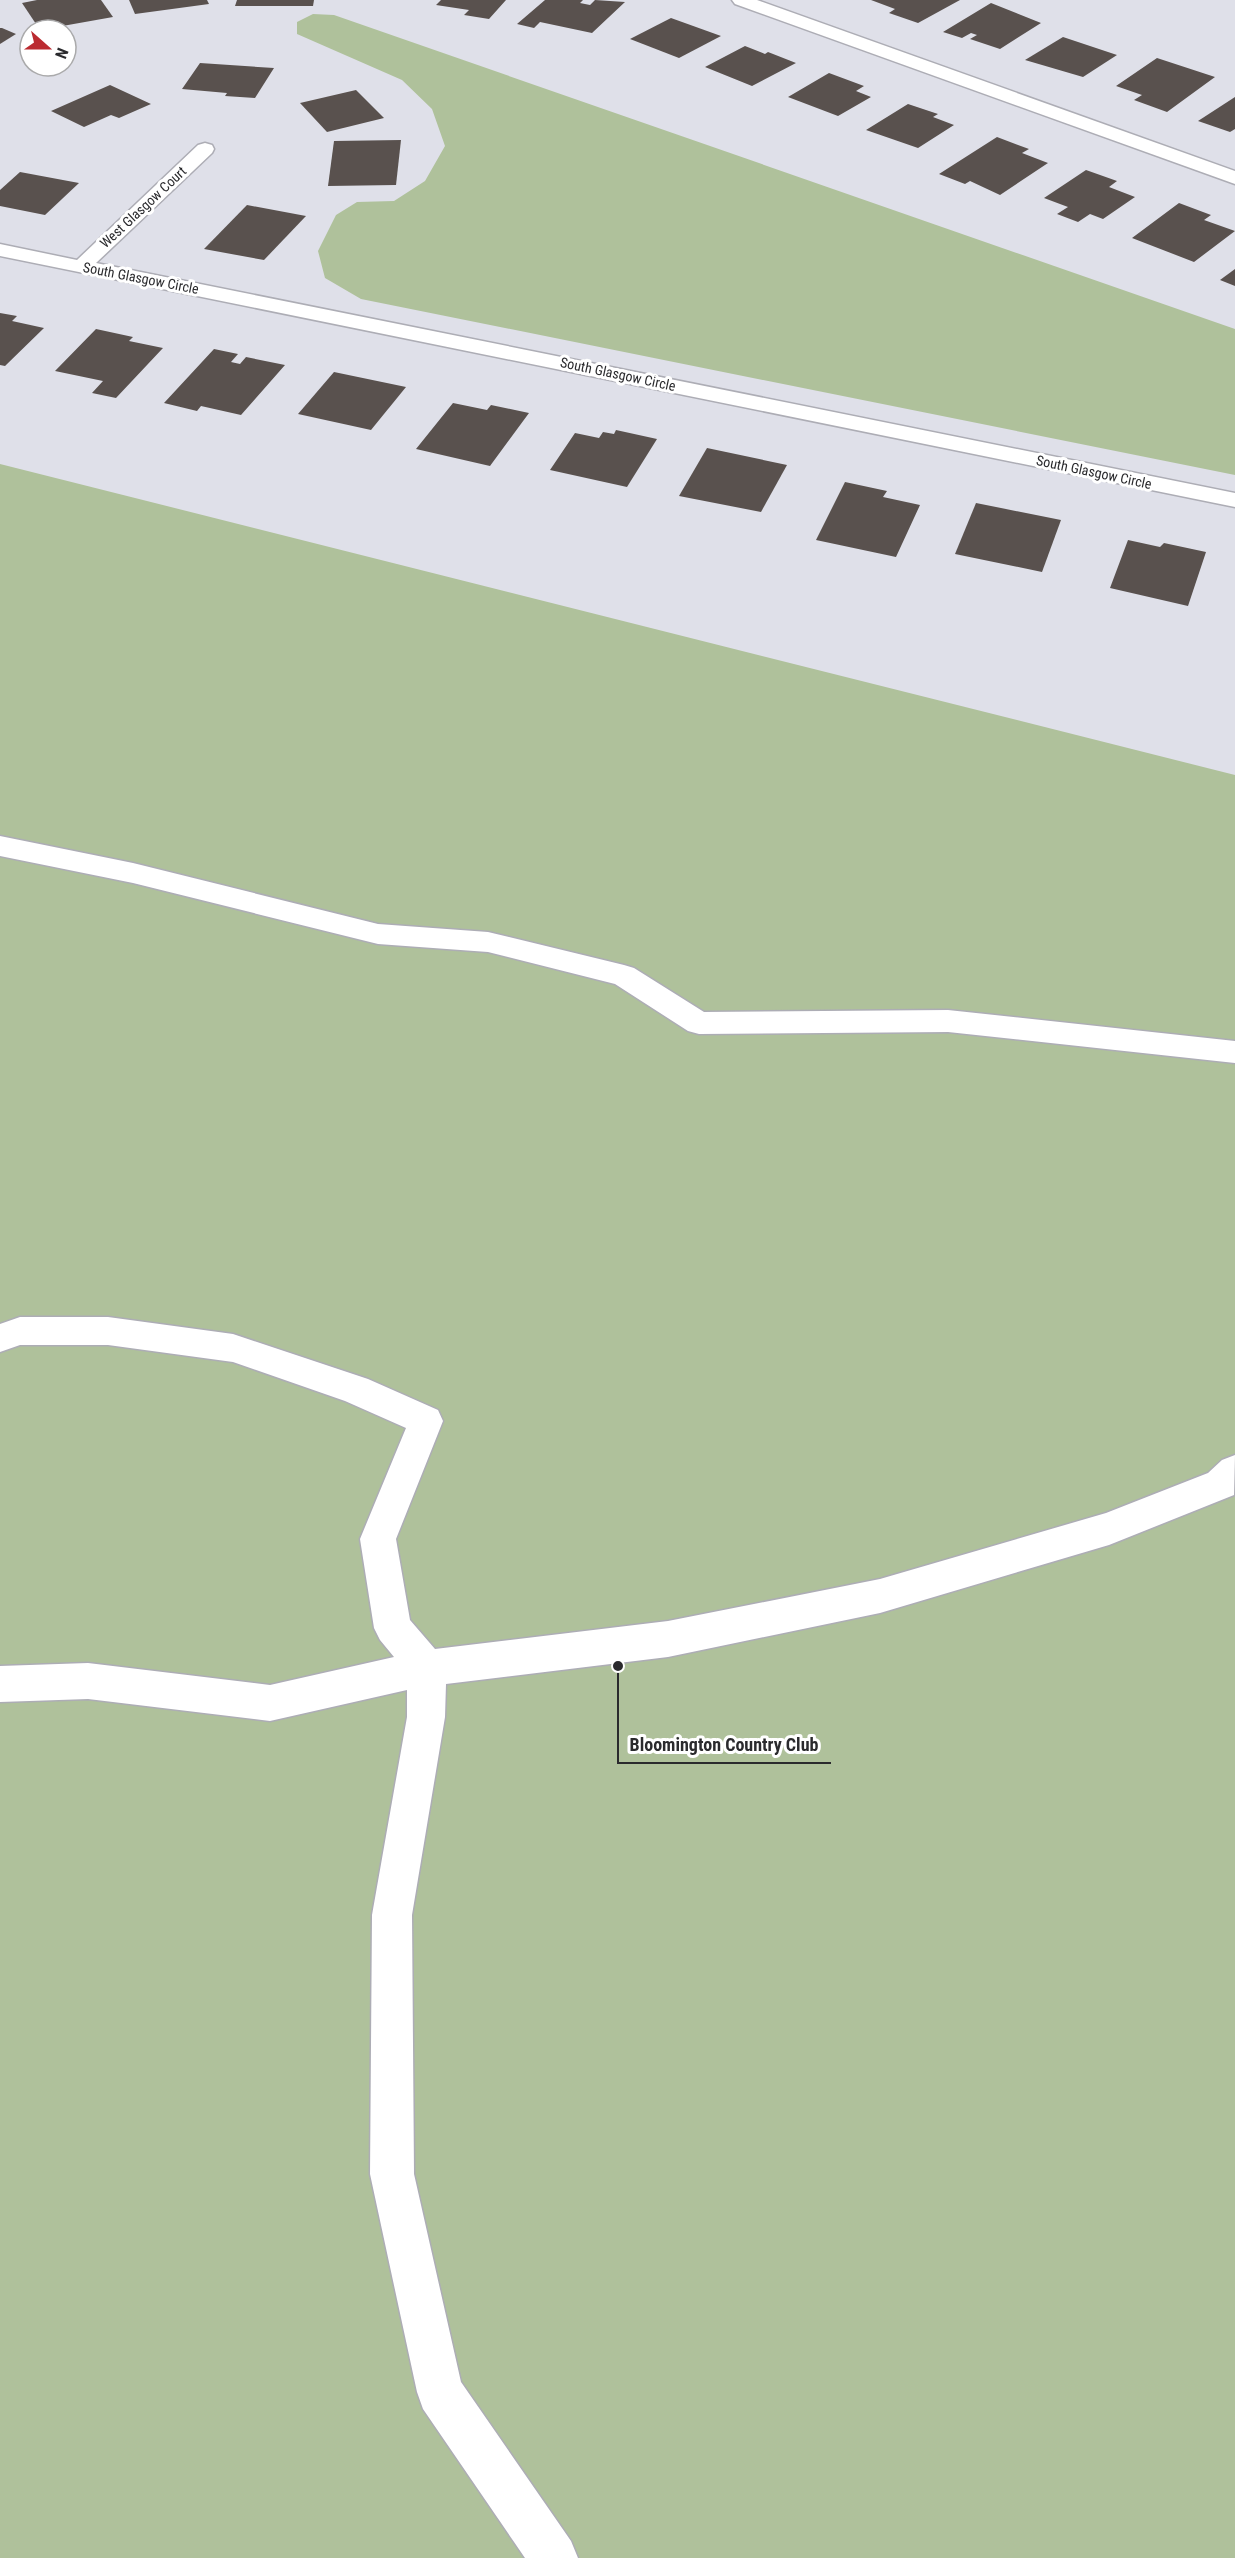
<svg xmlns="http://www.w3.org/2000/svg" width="1235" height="2558" viewBox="0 0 1235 2558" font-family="'Roboto Condensed',sans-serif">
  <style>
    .green { fill: #afc19b }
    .building { fill: #59514e }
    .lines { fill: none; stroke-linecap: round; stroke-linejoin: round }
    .service-casing { stroke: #adadb5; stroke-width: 3 }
    .minor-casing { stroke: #adadb5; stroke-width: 3 }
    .service { fill: #fff; fill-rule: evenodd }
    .minor { fill: #fff; fill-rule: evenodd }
    .labels { text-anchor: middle; stroke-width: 6; stroke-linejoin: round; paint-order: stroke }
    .far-street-label { font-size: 14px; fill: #2a2a2d; stroke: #fff }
    .leader { fill: none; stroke: #2a2a2d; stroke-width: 2 }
    .callout-dot { fill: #2a2a2d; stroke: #fff; stroke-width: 2 }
    .callout-label { font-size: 18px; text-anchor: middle; font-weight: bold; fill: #2a2a2d; stroke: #fff; stroke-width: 6; stroke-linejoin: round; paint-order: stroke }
  </style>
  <rect width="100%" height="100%" fill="#dfe0e9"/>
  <!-- green -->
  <g class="green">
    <path d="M313,14l21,1 901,314v146l-874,-176 -36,-21 -7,-27 18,-36 21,-13 37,-1 31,-20 20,-35 -13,-37 -30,-29 -105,-46v-12z"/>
    <path d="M0,464l1235,311v1783h-1235z"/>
  </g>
  <!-- building -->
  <g class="building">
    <path d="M37,0h64l12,17 -73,13 -18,-27z"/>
    <path d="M129,0h78l2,4 -74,10z"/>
    <path d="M237,0h77l-1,6h-78z"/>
    <path d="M441,0h65l-17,19 -25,-4 5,-5 -33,-5z"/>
    <path d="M545,0h38l-3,3 10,2 5,-5 30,2 -33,31 -52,-11 -6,6 -17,-4z"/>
    <path d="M871,0h89l-42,23 -29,-10 6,-4z"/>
    <path d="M991,3l50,20 -41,26 -30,-10 7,-4 -6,-2 -9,5 -19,-6z"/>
    <path d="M671,18l50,18 -42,22 -49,-19z"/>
    <path d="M0,28h2l14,6 -16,10z"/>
    <path d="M1063,37l54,18 -34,22 -58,-17z"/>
    <path d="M745,46l20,8 3,-2 28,11 -44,23 -47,-19z"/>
    <path d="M1157,58l58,19 -48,35 -33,-12 8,-5 -26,-9z"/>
    <path d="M200,63l74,5 -19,30 -30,-2 2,-3 -45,-4z"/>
    <path d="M829,73l35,13 -8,5 15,6 -33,19 -50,-19z"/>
    <path d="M110,85l41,19 -32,14 -8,-3 -27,12 -33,-16z"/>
    <path d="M356,90l28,28 -57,14 -27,-29z"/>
    <path d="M1235,97v32l-5,3 -32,-11z"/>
    <path d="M908,104l30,10 -5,3 21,8 -36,23 -52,-18z"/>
    <path d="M997,137l32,12 -7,4 26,10 -48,32 -30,-14 -5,3 -26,-10z"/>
    <path d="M401,140l-5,45 -68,1 6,-45z"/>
    <path d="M1086,170l31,11 -8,6 26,10 -32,22 -13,-5 -12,8 -21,-8 11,-7 -24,-9z"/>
    <path d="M20,172l59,11 -34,32 -45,-9v-16z"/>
    <path d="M1179,203l32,12 -7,5 31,11 -41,31 -62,-24z"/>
    <path d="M247,205l59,11 -42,44 -60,-11z"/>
    <path d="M1235,269v17l-15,-6z"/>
    <path d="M0,313l17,3 -5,5 32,7 -39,38 -5,-1z"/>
    <path d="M96,329l37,8 -4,4 34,7 -47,50 -24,-5 11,-12 -48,-10z"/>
    <path d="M214,349l24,5 -7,8 9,2 6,-7 39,8 -44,50 -40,-9 -4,5 -33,-8z"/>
    <path d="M334,372l72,15 -35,43 -73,-16z"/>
    <path d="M453,403l34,7 4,-5 38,8 -39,53 -74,-17z"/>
    <path d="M616,430l41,9 -30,48 -77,-17 25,-37 24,5 4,-6 11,2z"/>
    <path d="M707,448l80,17 -26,47 -82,-16z"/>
    <path d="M845,482l42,9 -4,6 37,8 -24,52 -80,-17z"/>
    <path d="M976,503l85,17 -19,52 -87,-18z"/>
    <path d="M1128,540l32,7 4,-4 42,9 -18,54 -78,-18z"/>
  </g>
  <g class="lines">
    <!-- service casing -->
    <g class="service-casing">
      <g id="service">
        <path d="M0,836l133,27 245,61 110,8 136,33 10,3 70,44 244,-2 287,31v22l-287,-31 -249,2 -11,-3 -73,-47 -127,-32 -110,-8 -245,-61 -133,-27z"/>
        <path d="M20,1317h88l125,17 135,45 70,31 5,11 -47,118 14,81 25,29 233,-28 212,-42 226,-66 102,-40 14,-13 13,-5 -1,40 -125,50 -229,68 -212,44 -222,27 -1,33 -33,198 2,259 47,208 110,159 7,17h-53l-102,-149 -6,-17 -47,-218 2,-259 35,-198v-27l-137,31 -182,-22 -88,3v-36l88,-3 182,22 124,-28 -14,-17 -6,-12 -14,-89 46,-111 -61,-27 -112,-39 -125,-17h-88l-20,7v-28z"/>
      </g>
    </g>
    <!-- minor casing -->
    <g class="minor-casing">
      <g id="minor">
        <path d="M732,0h25l478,171v13l-500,-180z"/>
        <path d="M205,143l7,2 2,4 -2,4 -116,110 1139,230v14l-1235,-251v-12l77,16 121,-115z"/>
      </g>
    </g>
    <!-- service -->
    <use href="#service" class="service"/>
    <!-- minor -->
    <use href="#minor" class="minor"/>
  </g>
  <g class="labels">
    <!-- far-street labels -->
    <g class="far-street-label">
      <text transform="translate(143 207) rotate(-43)" y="5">West Glasgow Court</text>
      <text transform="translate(141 278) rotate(11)" y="5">South Glasgow Circle</text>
      <text transform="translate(618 374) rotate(12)" y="5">South Glasgow Circle</text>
      <text transform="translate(1094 472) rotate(12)" y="5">South Glasgow Circle</text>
    </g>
  </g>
  <!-- callouts -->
  <path class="leader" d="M618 1666L618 1763H831"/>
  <circle class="callout-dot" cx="618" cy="1666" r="6"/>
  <g class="callout-label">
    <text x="724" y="1751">Bloomington Country Club</text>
  </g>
  <!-- north arrow -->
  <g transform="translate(48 48) rotate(111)"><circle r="28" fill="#ffffff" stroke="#aaaaab" stroke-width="1.5"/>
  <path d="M0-4.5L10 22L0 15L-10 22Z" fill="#bb2b31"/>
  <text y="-9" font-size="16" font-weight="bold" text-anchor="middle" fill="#2a2a2d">N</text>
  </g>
</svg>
